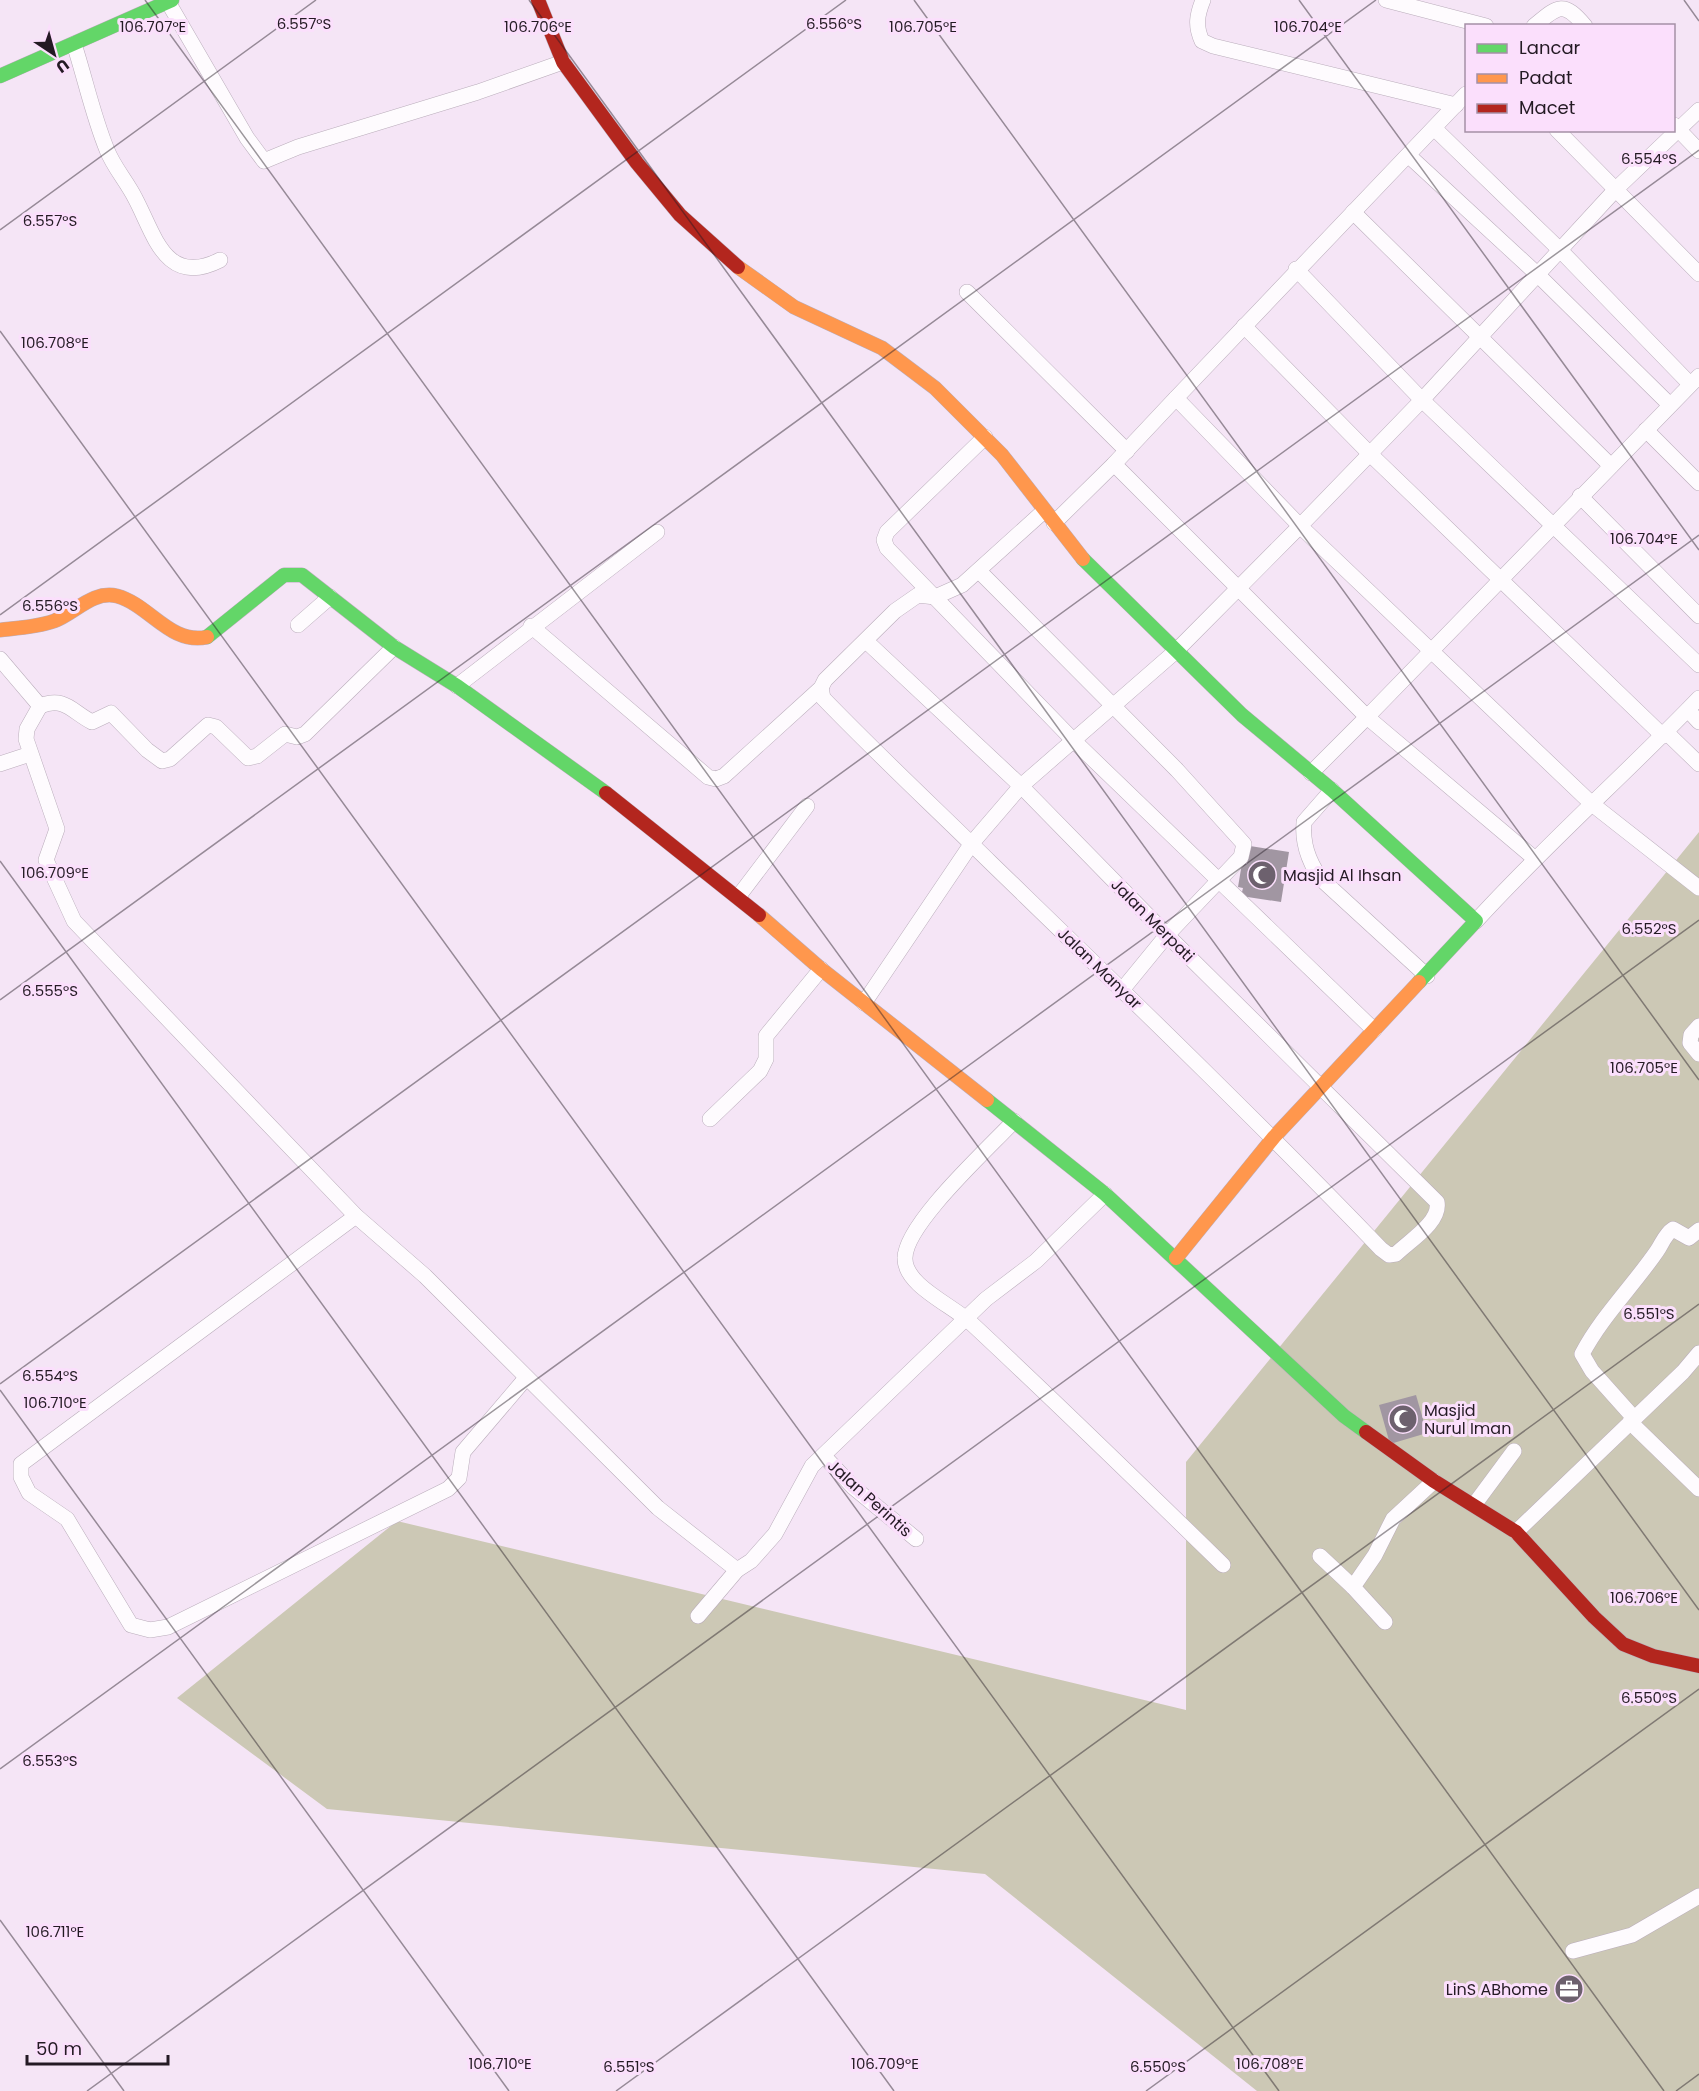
<svg xmlns="http://www.w3.org/2000/svg" width="1699" height="2091" viewBox="0 0 1699 2091" font-family="Poppins,sans-serif">
  <style>
    .forest { fill: #ccc8b5 }
    .building { fill: #a196a2 }
    .lines { fill: none; stroke-linecap: round; stroke-linejoin: round }
    .street-casing { stroke: #baadbb; stroke-width: 16 }
    .fast-casing { stroke: #baadbb; stroke-width: 15 }
    .slow-casing { stroke: #baadbb; stroke-width: 15 }
    .jam-casing { stroke: #baadbb; stroke-width: 15 }
    .street { stroke: #fefbfe; stroke-width: 15 }
    .fast { stroke: #63d668; stroke-width: 14 }
    .slow { stroke: #ff974d; stroke-width: 14 }
    .jam { stroke: #b3261e; stroke-width: 14 }
    .ticks { fill: none; stroke: #241a24; stroke-width: 1.5; stroke-opacity: 0.45 }
    .labels { text-anchor: middle; stroke-width: 6; stroke-linejoin: round; paint-order: stroke }
    .poi-label { font-size: 16px; fill: #241a24; stroke: #fbdffc; text-anchor: start }
    .street-label { font-size: 16px; fill: #241a24; stroke: #fbdffc }
    .ticks-label { font-size: 15px; text-anchor: middle; fill: #241a24; stroke: #fbdffc; stroke-width: 6; stroke-linejoin: round; paint-order: stroke }
  </style>
  <rect width="100%" height="100%" fill="#f5e5f6"/>
  <!-- forest -->
  <path class="forest" d="M1699,832v1259h-442l-272,-217 -658,-65 -150,-111 220,-177 789,189v-248z"/>
  <!-- building -->
  <g class="building">
    <path d="M1250,846l39,6 -8,50 -40,-6 2,-8 -5,-1 4,-24 5,1z"/>
    <path d="M1416,1395l11,38 -37,11 -11,-39z"/>
  </g>
  <g class="lines">
    <!-- street casing -->
    <g class="street-casing">
      <g id="street">
        <path d="M1203,0c-6,15 -8,26 -1,41l11,5 243,59"/>
        <path d="M1386,0l100,26"/>
        <path d="M168,2l79,136 17,23 34,-14 180,-55 85,-30"/>
        <path d="M1534,26c24,-20 29,-26 51,0"/>
        <path d="M74,44c11,34 19,72 33,106 6,16 20,32 28,48 19,35 30,90 85,62"/>
        <path d="M1699,110l-82,78 -195,212 -122,126 292,278 107,84"/>
        <path d="M1674,125l25,26"/>
        <path d="M1435,129l125,121 130,134"/>
        <path d="M1557,130l142,144"/>
        <path d="M1408,155l129,119 133,131"/>
        <path d="M1353,212l258,254"/>
        <path d="M1296,269l126,131 277,265"/>
        <path d="M967,292l160,159"/>
        <path d="M1244,326l125,127 294,283"/>
        <path d="M1646,430l53,53"/>
        <path d="M985,437l-98,95 -3,8 3,8 185,191 302,291"/>
        <path d="M1114,464l253,253 -56,56"/>
        <path d="M1580,496l119,120"/>
        <path d="M1054,523l60,-59 62,-66"/>
        <path d="M979,571l198,199 67,74 -3,13 -74,78 -45,55"/>
        <path d="M298,625l32,-28"/>
        <path d="M531,626l177,151 8,2 8,-3 97,-88 4,-8 70,-69 23,-16 17,2 27,-12 82,-74"/>
        <path d="M0,659l40,47 -13,23 -1,10 31,90 -11,31 28,61 282,295 69,60 233,232 79,62 14,-9 24,-27 37,-68 174,-167 50,-38 69,-67"/>
        <path d="M457,686l200,-154"/>
        <path d="M821,688l2,10c55,57 112,110 168,165 131,127 263,254 390,386l8,6 7,-1c13,-13 45,-32 41,-52l-270,-267 -146,-149 -155,-145"/>
        <path d="M40,706c25,-10 32,6 52,16l19,-9 36,37 15,11 8,-2 38,-34 8,2 32,31 9,-2 28,-22 12,3 8,-3 89,-87"/>
        <path d="M1688,710l11,12"/>
        <path d="M1667,733l32,31"/>
        <path d="M0,764l30,-10"/>
        <path d="M1332,790l-28,32c-2,21 4,38 16,56l107,98"/>
        <path d="M1534,858l-167,-141 332,-341"/>
        <path d="M738,897l69,-91"/>
        <path d="M1476,921c71,-78 150,-147 223,-223"/>
        <path d="M864,1003l108,-160 49,-57 155,-135 124,-125 -124,-128 290,-304"/>
        <path d="M1699,1026l-8,9 -1,8 9,11"/>
        <path d="M710,1119l50,-48 6,-12v-23l55,-67"/>
        <path d="M1014,1121c-25,27 -109,103 -109,137 -1,27 47,47 65,64 86,80 169,161 253,243"/>
        <path d="M356,1216l-335,248v13l8,16 38,26 64,106 19,5 18,-3 280,-138 11,-11 4,-26 63,-74"/>
        <path d="M1634,1418l-42,-47 -10,-17c20,-38 51,-68 75,-103 5,-7 8,-17 16,-22l16,9 10,-8"/>
        <path d="M1630,1422l69,67"/>
        <path d="M824,1456l29,31 63,52"/>
        <path d="M1474,1505l40,-54"/>
        <path d="M1516,1532l167,-160 16,-19"/>
        <path d="M1320,1556l33,31"/>
        <path d="M698,1616l39,-46"/>
        <path d="M1385,1622l-32,-35 22,-32 18,-36 41,-38"/>
        <path d="M1573,1951l59,-16 67,-39"/>
      </g>
    </g>
    <!-- fast casing -->
    <g class="fast-casing">
      <g id="fast">
        <path d="M0,76l172,-76"/>
        <path d="M1083,559l159,156 90,75 144,131 -57,61"/>
        <path d="M207,637l77,-62h18l92,72 63,39 149,107"/>
        <path d="M987,1100l118,94 239,222 22,16"/>
      </g>
    </g>
    <!-- slow casing -->
    <g class="slow-casing">
      <g id="slow">
        <path d="M738,267l56,40 88,41 53,40 67,67 81,104"/>
        <path d="M0,630c18,-2 37,-3 54,-9 21,-8 39,-31 63,-25 33,9 53,49 90,41"/>
        <path d="M759,915l62,54 166,131"/>
        <path d="M1176,1258l98,-121 145,-155"/>
      </g>
    </g>
    <!-- jam casing -->
    <g class="jam-casing">
      <g id="jam">
        <path d="M538,0l25,62 74,101 43,52 58,52"/>
        <path d="M606,793l153,122"/>
        <path d="M1366,1432l68,49 82,51 78,85 29,27 30,12 46,10"/>
      </g>
    </g>
    <!-- street -->
    <use href="#street" class="street"/>
    <!-- fast -->
    <use href="#fast" class="fast"/>
    <!-- slow -->
    <use href="#slow" class="slow"/>
    <!-- jam -->
    <use href="#jam" class="jam"/>
  </g>
  <!-- ticks -->
  <path class="ticks" d="M145,0l1519,2091M529,0l1170,1610M914,0l785,1080M1299,0l400,550M1684,0l15,21M0,230l316,-230M0,331l1279,1760M0,615l846,-615M0,861l894,1230M0,1000l1376,-1000M0,1384l1699,-1234M0,1390l509,701M0,1769l1699,-1234M0,1920l124,171M87,2091l1612,-1171M616,2091l1083,-787M1146,2091l553,-402M1676,2091l23,-17"/>
  <!-- icons -->
  <defs>
    <g id="mosque-disc" transform="scale(1.5)"><circle r="9.5" fill="#6d616e" stroke="#fbdffc"/><path d="M3.5-4.9A6 6 0 1 0 3.5 4.9A5 5 0 1 1 3.5-4.9Z" fill="#fff"/></g>
    <g id="office-disc" transform="scale(1.5)"><circle r="9.5" fill="#6d616e" stroke="#fbdffc"/><path d="M-6-3h4V-5.5h4V-3h4V5H-6ZM-1-4.5V-3h2v-1.5ZM-6 0V1H6V0Z" fill="#fff"/></g>
  </defs>
  <g fill-rule="evenodd">
    <use href="#mosque-disc" x="1262" y="875"/>
    <use href="#mosque-disc" x="1403" y="1419"/>
    <use href="#office-disc" x="1569" y="1989"/>
  </g>
  <g class="labels">
    <!-- poi labels -->
    <g class="poi-label">
      <text x="1283" y="881">Masjid Al Ihsan</text>
      <text x="1424" y="1416">Masjid<tspan x="1424" dy="18">Nurul Iman</tspan></text>
      <text x="1548" y="1995" text-anchor="end">LinS ABhome</text>
    </g>
    <!-- street labels -->
    <g class="street-label">
      <text transform="translate(1153 920) rotate(45)" y="6">Jalan Merpati</text>
      <text transform="translate(1100 968) rotate(44)" y="6">Jalan Manyar</text>
      <text transform="translate(870 1498) rotate(42)" y="6">Jalan Perintis</text>
    </g>
  </g>
  <g class="ticks-label">
    <text x="304" y="29">6.557°S</text>
    <text x="834" y="29">6.556°S</text>
    <text x="153" y="32">106.707°E</text>
    <text x="538" y="32">106.706°E</text>
    <text x="923" y="32">106.705°E</text>
    <text x="1308" y="32">106.704°E</text>
    <text x="1649" y="164">6.554°S</text>
    <text x="50" y="226">6.557°S</text>
    <text x="55" y="348">106.708°E</text>
    <text x="1644" y="544">106.704°E</text>
    <text x="50" y="611">6.556°S</text>
    <text x="55" y="878">106.709°E</text>
    <text x="1649" y="934">6.552°S</text>
    <text x="50" y="996">6.555°S</text>
    <text x="1644" y="1073">106.705°E</text>
    <text x="1649" y="1319">6.551°S</text>
    <text x="50" y="1381">6.554°S</text>
    <text x="55" y="1408">106.710°E</text>
    <text x="1644" y="1603">106.706°E</text>
    <text x="1649" y="1703">6.550°S</text>
    <text x="50" y="1766">6.553°S</text>
    <text x="55" y="1937">106.711°E</text>
    <text x="500" y="2069">106.710°E</text>
    <text x="885" y="2069">106.709°E</text>
    <text x="1270" y="2069">106.708°E</text>
    <text x="629" y="2072">6.551°S</text>
    <text x="1158" y="2072">6.550°S</text>
  </g>
  <!-- legend -->
  <rect x="1465" y="24" width="210" height="108" fill="#fbdffc" stroke="#a590a6" stroke-width="1.5"/>
  <rect x="1477" y="44" width="30" height="9" fill="#63d668" stroke="#a590a6" stroke-width="1.5"/>
  <text x="1519" y="54" font-size="18" fill="#241a24">Lancar</text>
  <rect x="1477" y="74" width="30" height="9" fill="#ff974d" stroke="#a590a6" stroke-width="1.5"/>
  <text x="1519" y="84" font-size="18" fill="#241a24">Padat</text>
  <rect x="1477" y="104" width="30" height="9" fill="#b3261e" stroke="#a590a6" stroke-width="1.5"/>
  <text x="1519" y="114" font-size="18" fill="#241a24">Macet</text>
  <!-- north arrow -->
  <g transform="translate(54 54) rotate(144)" stroke="#fbdffc" stroke-width="4.5" paint-order="stroke">
  <path d="M0-4.5L10 22L0 15L-10 22Z" fill="#241a24"/>
  <text y="-9" font-size="16" font-weight="bold" text-anchor="middle" fill="#241a24">U</text>
  </g>
  <!-- scale -->
  <path d="M27 2055v9h141v-9" fill="none" stroke="#241a24" stroke-width="3"/>
  <text x="36" y="2055" font-size="18" fill="#241a24" stroke="#fbdffc" stroke-width="4.5" paint-order="stroke">50 m</text>
</svg>
